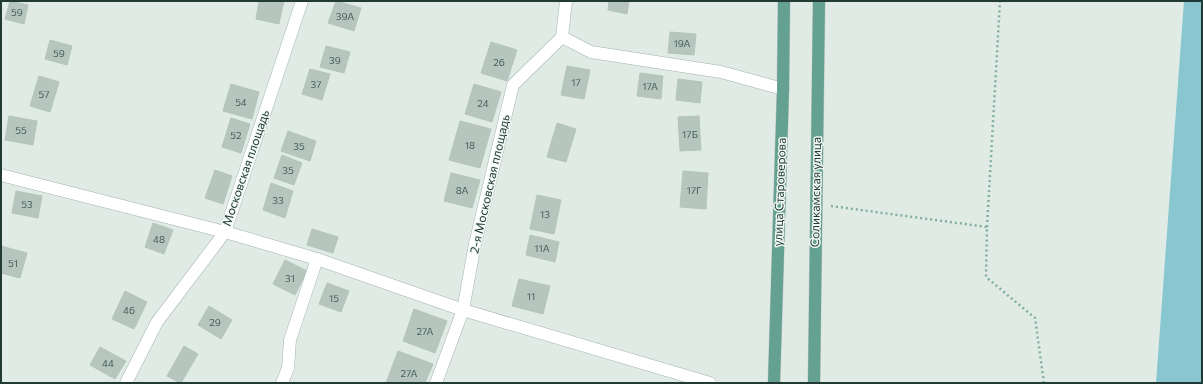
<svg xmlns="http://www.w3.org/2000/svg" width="1203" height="384" viewBox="0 0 1203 384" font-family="Commissioner,sans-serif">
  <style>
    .water { fill: #88c7d0 }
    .building { fill: #b6c6bf; stroke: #b3c5bd }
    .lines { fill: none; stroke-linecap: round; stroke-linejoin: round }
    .street-casing { stroke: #a3b3ad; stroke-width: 13 }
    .primary-casing { stroke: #c1c8c6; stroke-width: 13 }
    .path { stroke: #81af9f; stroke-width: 2.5; stroke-dasharray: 2 3; stroke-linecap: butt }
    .street { stroke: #fff; stroke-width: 12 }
    .primary { stroke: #65a190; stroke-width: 12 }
    .labels { text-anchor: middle; stroke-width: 3; stroke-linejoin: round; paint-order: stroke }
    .number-label { font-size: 10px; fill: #465e57 }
    .street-label { font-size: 12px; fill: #213b34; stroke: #f1f8f4 }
  </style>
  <rect width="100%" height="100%" fill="#e0ebe6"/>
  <!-- water -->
  <path class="water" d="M1184,1h18v382h-46z"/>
  <!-- building -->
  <g class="building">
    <path d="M10,1l18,4 -4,19 -19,-5z"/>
    <path d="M259,1h25l-5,23 -23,-5z"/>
    <path d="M336,1l25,7 -7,23 -26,-8z"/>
    <path d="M609,1h20l-2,13 -19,-4z"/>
    <path d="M670,32l26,2 -2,21 -26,-2z"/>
    <path d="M50,40l22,6 -5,19 -22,-6z"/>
    <path d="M491,42l26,8 -10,31 -26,-8z"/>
    <path d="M326,46l24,6 -6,21 -24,-6z"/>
    <path d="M567,66l23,4 -6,29 -23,-4z"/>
    <path d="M310,69l20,5 -8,26 -20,-6z"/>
    <path d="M640,73l23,3 -2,23 -24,-3z"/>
    <path d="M39,76l20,6 -9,30 -20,-6z"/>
    <path d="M678,79l24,3 -2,21 -24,-3z"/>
    <path d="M231,84l28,8 -7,27 -29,-8z"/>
    <path d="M474,84l27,8 -9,30 -27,-8z"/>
    <path d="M9,116l28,5 -4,24 -28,-5z"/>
    <path d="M699,116l2,34 -21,1 -2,-34z"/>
    <path d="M231,118l19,6 -9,29 -19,-6z"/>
    <path d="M460,121l31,8 -11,39 -31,-8z"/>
    <path d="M557,123l19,6 -10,33 -19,-5z"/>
    <path d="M288,131l28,10 -6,20 -29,-10z"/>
    <path d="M282,155l20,8 -8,22 -20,-7z"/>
    <path d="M215,170l17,6 -9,28 -18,-6z"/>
    <path d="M683,171l25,2 -2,36 -26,-2z"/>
    <path d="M451,173l29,7 -8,28 -28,-7z"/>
    <path d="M271,183l22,8 -8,27 -22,-8z"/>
    <path d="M16,191l26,5 -4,22 -26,-5z"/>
    <path d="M537,195l24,5 -7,34 -24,-5z"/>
    <path d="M153,223l20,7 -9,24 -19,-7z"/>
    <path d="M312,229l26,8 -5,16 -26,-8z"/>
    <path d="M530,235l29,7 -4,20 -29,-7z"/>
    <path d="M1,246l26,7 -7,25 -19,-5z"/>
    <path d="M285,260l22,11 -12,24 -22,-11z"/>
    <path d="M519,279l31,7 -7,28 -31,-8z"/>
    <path d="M327,283l22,8 -8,21 -22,-8z"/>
    <path d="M125,291l22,11 -13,27 -22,-10z"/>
    <path d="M209,306l23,14 -11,19 -23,-14z"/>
    <path d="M414,309l33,12 -12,32 -32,-12z"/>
    <path d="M184,346l14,8 -17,29h-1l-13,-7z"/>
    <path d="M100,347l26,14 -11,18 -25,-14z"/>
    <path d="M398,351l35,13 -8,19h-39z"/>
  </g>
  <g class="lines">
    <!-- street casing -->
    <g class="street-casing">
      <g id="street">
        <path d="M562,37l29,15 130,20 62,17"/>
        <path d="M1,175l224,57 92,27 146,51 247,73"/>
        <path d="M126,383l31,-61 68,-90 77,-231"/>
        <path d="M282,383l6,-15 2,-28 27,-81"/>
        <path d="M436,383l27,-73 12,-66 38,-159 49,-48 4,-36"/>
      </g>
    </g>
    <!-- primary casing -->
    <g class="primary-casing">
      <g id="primary">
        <path d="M774,383l9,-294 1,-88"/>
        <path d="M814,383l5,-382"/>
      </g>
    </g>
    <!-- path -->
    <g class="path">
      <path d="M831,206l156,21 -1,50 49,41 9,65"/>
      <path d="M987,227l13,-226"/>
    </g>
    <!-- street -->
    <use href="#street" class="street"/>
    <!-- primary -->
    <use href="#primary" class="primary"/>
  </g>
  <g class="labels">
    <!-- number labels -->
    <g class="number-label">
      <text x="17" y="16">59</text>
      <text x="345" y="20">39А</text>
      <text x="682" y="47">19А</text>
      <text x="59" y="57">59</text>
      <text x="335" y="64">39</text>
      <text x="499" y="66">26</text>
      <text x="576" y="86">17</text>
      <text x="316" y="88">37</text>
      <text x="650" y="90">17А</text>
      <text x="44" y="98">57</text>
      <text x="241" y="106">54</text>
      <text x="483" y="107">24</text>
      <text x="21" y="134">55</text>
      <text x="690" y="138">17Б</text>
      <text x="236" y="139">52</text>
      <text x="470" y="149">18</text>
      <text x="299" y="150">35</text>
      <text x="288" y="174">35</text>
      <text x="462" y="194">8А</text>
      <text x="694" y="194">17Г</text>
      <text x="278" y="204">33</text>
      <text x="27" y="208">53</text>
      <text x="545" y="218">13</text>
      <text x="159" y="243">48</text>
      <text x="542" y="252">11А</text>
      <text x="13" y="267">51</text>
      <text x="290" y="282">31</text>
      <text x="531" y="300">11</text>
      <text x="334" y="302">15</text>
      <text x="129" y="314">46</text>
      <text x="215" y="326">29</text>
      <text x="425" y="335">27А</text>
      <text x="108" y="367">44</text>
      <text x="409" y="377">27А</text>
    </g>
    <!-- street labels -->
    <g class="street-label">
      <text transform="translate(246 168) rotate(-71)" y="4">Московская площадь</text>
      <text transform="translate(490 184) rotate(-77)" y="4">2-я Московская площадь</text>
      <text transform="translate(780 192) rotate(-88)" y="4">улица Староверова</text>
      <text transform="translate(816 192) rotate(-89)" y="4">Соликамская улица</text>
    </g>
  </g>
  <!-- border -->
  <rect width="1203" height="384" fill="none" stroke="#213b34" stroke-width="4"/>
</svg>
